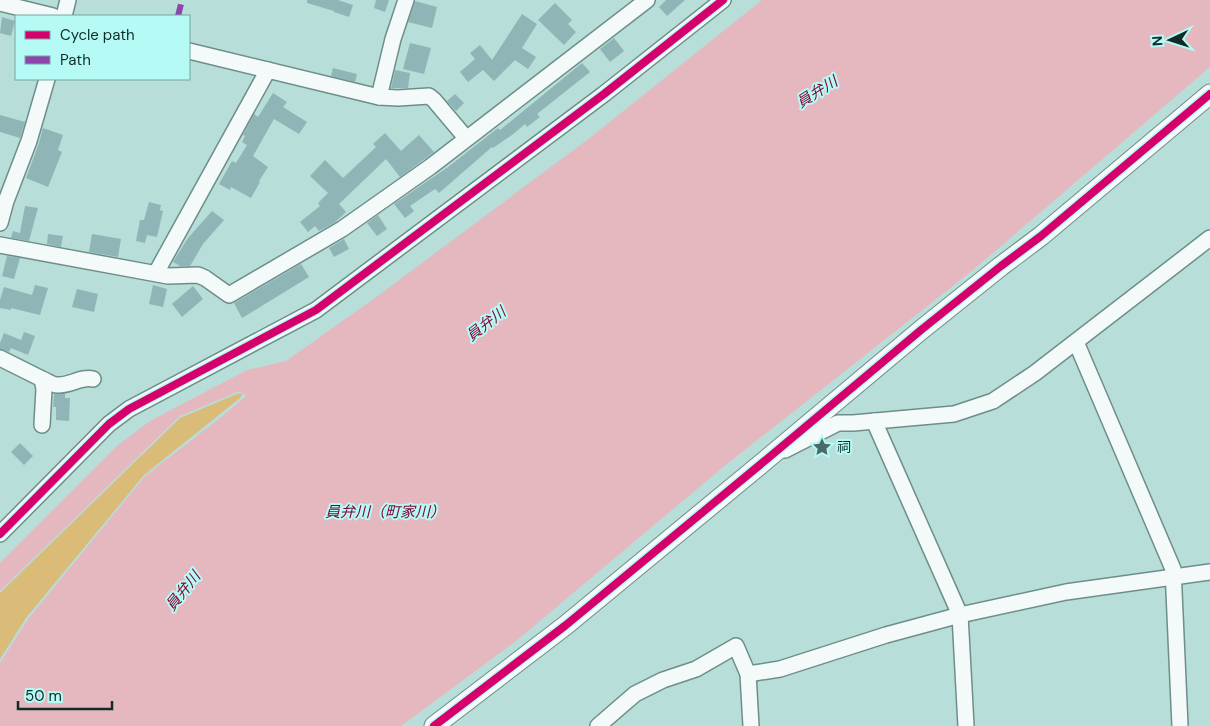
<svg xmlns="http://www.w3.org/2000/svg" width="1210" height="726" viewBox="0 0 1210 726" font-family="'DM Sans','Noto Sans JP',sans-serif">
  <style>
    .green { fill: #dabc78 }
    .water { fill: #e5b8c0 }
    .building { fill: #90b5b6 }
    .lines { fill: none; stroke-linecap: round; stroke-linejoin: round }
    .minor-casing { stroke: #6e8e8a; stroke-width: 18 }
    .tertiary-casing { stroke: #6e8e8a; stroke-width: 21 }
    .minor { stroke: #f4faf9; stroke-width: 15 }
    .tertiary { stroke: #f4faf9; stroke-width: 19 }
    .quiet { stroke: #8e44ad; stroke-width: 6; stroke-dasharray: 12 6; stroke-linecap: butt }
    .cycleway-casing { stroke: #b5faf4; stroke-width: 11 }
    .cycleway { stroke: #d6006c; stroke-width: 8 }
    .labels { text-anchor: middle; stroke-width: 4; stroke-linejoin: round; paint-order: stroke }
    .poi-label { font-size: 14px; fill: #102c2a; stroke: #b5faf4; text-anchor: start }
    .water-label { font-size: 15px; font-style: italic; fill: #7f0032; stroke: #b5faf4 }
  </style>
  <rect width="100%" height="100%" fill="#b7ded9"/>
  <!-- green -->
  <path class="green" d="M243,393l-3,5 -96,77 -118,143 -26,41v-66l180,-175 57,-24z"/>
  <!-- water -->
  <path class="water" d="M762,0h448v67l-237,203 -251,198 -206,173 -115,85h-401v-63l28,-44 117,-143 75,-58 26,-22 -6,-5 -60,25 -180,175v-28l118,-118 32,-24 97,-51 39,-9 89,-63 216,-161z"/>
  <!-- building -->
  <g class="building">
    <path d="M307,0h31l15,5 -4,12 -15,-5v-1l-27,-8z"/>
    <path d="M376,0h13l-4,12 -11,-4z"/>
    <path d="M666,0h19l-18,16 -8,-9z"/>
    <path d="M415,1l22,6 -5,21 -24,-6z"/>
    <path d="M555,3l17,17 -4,4 8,8 -12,13 -26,-25z"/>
    <path d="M522,14l15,10 -15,24 14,9 -8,12 -13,-9 -21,21 -11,-11 -15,12 -8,-10 15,-13 -5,-6 10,-8 12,15z"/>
    <path d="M2,17l13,4 -4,15 -11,-3z"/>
    <path d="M614,38l10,13 -14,11 -10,-13z"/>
    <path d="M410,43l21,5 -7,26 -21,-5z"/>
    <path d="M582,63l8,9 -53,42 3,3 -13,10 -2,-3 -13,11 -19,13 -1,-1 -53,46 -4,-4 -25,17 4,5 -9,7 -11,-14 54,-37 50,-39 2,2z"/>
    <path d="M333,68l24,6 -2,8 -24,-6z"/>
    <path d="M395,70l15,3 -2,15h-17z"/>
    <path d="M273,93l14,9 -4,5 24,15 -8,12 -25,-15 -21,37 15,11 -9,14 1,1 -9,16 -20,-11 -1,3 -11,-6 13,-23 4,2 11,-18 -5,-3 3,-6 -2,-1 11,-21 4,3z"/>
    <path d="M455,94l9,9 -8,8 -9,-10z"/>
    <path d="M0,115l25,7 -5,16 -20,-6z"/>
    <path d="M43,128l20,7 -5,15 4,2 -14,35 -22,-9 13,-35z"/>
    <path d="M385,133l16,18 18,-16 15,17 -34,25 -14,-18 -47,45 7,8 -12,11 -15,8 -4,-5 -7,6 -8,-10 20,-16 -2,-3 10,-10 -18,-17 15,-16 18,18 33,-31 -3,-3z"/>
    <path d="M149,202l12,3 -1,5 3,1 -6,26 -10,-2 -2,8 -9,-2 4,-21h4z"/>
    <path d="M25,206l13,2 -9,33 -18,-3 2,-7 7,2z"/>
    <path d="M212,211l12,9 -21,24 -13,22h-10l-7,-4 15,-24z"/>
    <path d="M378,215l9,14 -10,7 -10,-13z"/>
    <path d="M48,234l15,2 -2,11 -14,-3z"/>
    <path d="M92,234l29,5 -3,18 -29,-5z"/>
    <path d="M344,239l5,10 -15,8 -5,-9z"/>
    <path d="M7,256l13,2 -6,21 -12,-3z"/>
    <path d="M301,264l8,13 -67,41 -8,-15z"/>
    <path d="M35,285l13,3 -8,27 -29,-7v2l-11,-2v-8l4,-13 28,8z"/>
    <path d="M153,285l14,4 -4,18 -14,-3z"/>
    <path d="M193,286l10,13 -21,18 -10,-13z"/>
    <path d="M77,289l21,5 -4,18 -22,-5z"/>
    <path d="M24,332l11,4 -7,19 -17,-7 -2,4 -9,-3v-6l4,-10 17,7z"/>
    <path d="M54,394h11v4h5l-1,23 -13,-1v-13h-3z"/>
    <path d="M20,443l13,13 -9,9 -13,-13z"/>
  </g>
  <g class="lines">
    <!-- minor casing -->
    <g class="minor-casing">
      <g id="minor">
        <path d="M0,3l53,13"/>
        <path d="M64,16l4,-16"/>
        <path d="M189,51l190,46 14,-58 13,-39"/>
        <path d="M379,97l19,1 31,-2 5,4 32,38"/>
        <path d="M0,223l6,-22 23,-60 18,-62"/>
        <path d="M0,245l168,31 30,-1 7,3 24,17 113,-66 88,-62 217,-167"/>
        <path d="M156,273l112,-203"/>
        <path d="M1076,342l97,227 7,157"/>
        <path d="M0,358l42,21 2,10 -2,36"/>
        <path d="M42,379c5,2 10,6 15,6 13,1 24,-9 36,-6"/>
        <path d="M874,421l86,194 6,111"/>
        <path d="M785,450l53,-27h15l101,-9 39,-13 42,-28 175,-135"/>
        <path d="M0,534l109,-110 20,-15 187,-99 288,-216 119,-94"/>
        <path d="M748,674l32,-5 106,-34 74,-20 106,-23 144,-20"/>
        <path d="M598,726l37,-32 28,-14 33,-11 40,-23 12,28 3,52"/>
      </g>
    </g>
    <!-- tertiary casing -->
    <g class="tertiary-casing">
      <path id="tertiary" d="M434,726l132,-101 201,-166 154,-129 80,-64 40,-30 169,-142"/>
    </g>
    <!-- minor -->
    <use href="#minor" class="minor"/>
    <!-- tertiary -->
    <use href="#tertiary" class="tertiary"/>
    <!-- quiet -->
    <path class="quiet" d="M178,16l4,-16"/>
    <!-- cycleway casing -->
    <g class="cycleway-casing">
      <g id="cycleway">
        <path d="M0,534l109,-110 20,-15 187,-99 288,-216 119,-94"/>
        <path d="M434,726l132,-101 201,-166 154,-129 80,-64 40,-30 169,-142"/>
      </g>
    </g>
    <!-- cycleway -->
    <use href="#cycleway" class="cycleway"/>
  </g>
  <!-- icons -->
  <defs>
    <g id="sight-bare" transform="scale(1.5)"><path d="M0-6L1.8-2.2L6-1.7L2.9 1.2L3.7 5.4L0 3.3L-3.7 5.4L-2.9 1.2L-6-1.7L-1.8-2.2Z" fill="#4a6a67" stroke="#b5faf4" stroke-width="2.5" paint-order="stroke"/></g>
  </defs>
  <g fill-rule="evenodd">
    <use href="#sight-bare" x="822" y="447"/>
  </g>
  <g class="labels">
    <!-- poi labels -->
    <g class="poi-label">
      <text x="837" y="452">祠</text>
    </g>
    <!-- water labels -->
    <g class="water-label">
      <text transform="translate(817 92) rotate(-32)" y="5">員弁川</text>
      <text transform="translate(486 324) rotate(-38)" y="5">員弁川</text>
      <text x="385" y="517">員弁川（町家川）</text>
      <text transform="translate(183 591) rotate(-51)" y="5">員弁川</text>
    </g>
  </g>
  <!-- legend -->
  <rect x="15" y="15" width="175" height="65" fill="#b5faf4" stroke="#73a8a3"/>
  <rect x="25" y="31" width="25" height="8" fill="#d6006c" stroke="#73a8a3"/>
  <text x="60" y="40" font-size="15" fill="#102c2a">Cycle path</text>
  <rect x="25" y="56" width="25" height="8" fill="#8e44ad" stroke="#73a8a3"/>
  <text x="60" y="65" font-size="15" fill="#102c2a">Path</text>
  <!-- north arrow -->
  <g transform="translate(1170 40) rotate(266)" stroke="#b5faf4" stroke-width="4" paint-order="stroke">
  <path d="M0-4L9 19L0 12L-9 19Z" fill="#102c2a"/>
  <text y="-8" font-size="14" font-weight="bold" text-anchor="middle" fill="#102c2a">N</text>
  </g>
  <!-- scale -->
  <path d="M18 701v8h94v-8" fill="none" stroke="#102c2a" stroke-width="2.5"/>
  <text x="25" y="701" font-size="15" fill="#102c2a" stroke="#b5faf4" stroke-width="4" paint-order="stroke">50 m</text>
</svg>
